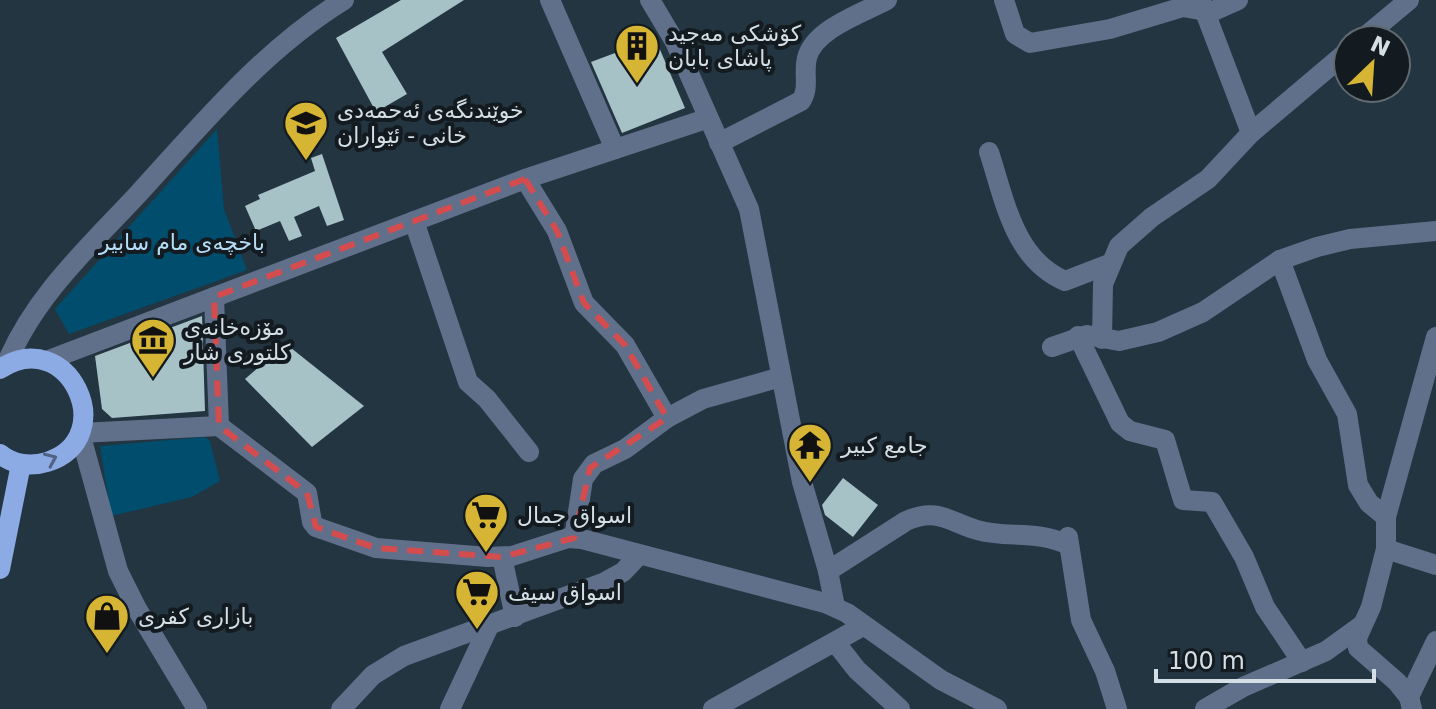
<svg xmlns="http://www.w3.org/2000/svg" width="1436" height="709" viewBox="0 0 1436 709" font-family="'DejaVu Sans',Cairo,sans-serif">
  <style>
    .green { fill: #004d6d }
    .building { fill: #a7c2c6 }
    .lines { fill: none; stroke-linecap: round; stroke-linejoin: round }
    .minor { stroke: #60708b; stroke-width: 20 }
    .major { stroke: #8cabe4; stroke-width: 20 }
    .oneway { stroke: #506382 }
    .marked { fill: none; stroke: #d54c4e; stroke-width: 6; stroke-dasharray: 16 10; stroke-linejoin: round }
    .labels { text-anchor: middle; stroke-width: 8; stroke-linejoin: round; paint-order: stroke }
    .poi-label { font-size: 22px; fill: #d3dee5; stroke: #131b20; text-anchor: start }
    .park-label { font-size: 22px; fill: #b4ddf5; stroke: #131b20 }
  </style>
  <rect width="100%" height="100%" fill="#233540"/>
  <!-- green -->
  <g class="green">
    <path d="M217,129l7,80 23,61 -178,64 -14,-25z"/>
    <path d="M205,437l5,4 10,40 -28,16 -81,19 -11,-70z"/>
  </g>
  <!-- building -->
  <g class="building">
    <path d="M401,0h63l-82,52 25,42 -31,18 -40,-74z"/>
    <path d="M655,38l30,70 -63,25 -31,-71z"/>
    <path d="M322,154l22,66 -17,6 -8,-20 -25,11 8,19 -13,5 -9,-20 -24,10 -11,-25 15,-7 -2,-4 57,-24 -4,-13z"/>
    <path d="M202,316l3,95 -93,7 -10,-9 -7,-53z"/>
    <path d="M286,344l78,62 -52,41 -67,-68z"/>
    <path d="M843,478l35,27 -25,32 -28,-22 -3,-10z"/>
  </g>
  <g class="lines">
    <!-- minor -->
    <g class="minor">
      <path d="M550,0l65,149"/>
      <path d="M650,0l25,42 74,167 53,273 26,89 7,36"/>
      <path d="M1004,0l11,34 15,9 80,-14 73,-22 28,5 27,-12"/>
      <path d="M1202,4l49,129"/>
      <path d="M1361,40l48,-40"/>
      <path d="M719,143l82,-42c9,-13 2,-28 6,-43 7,-29 56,-45 80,-58"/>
      <path d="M989,152c16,49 25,107 76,129l44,-17"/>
      <path d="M525,179l32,52 27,72 41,42 42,73"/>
      <path d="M414,221l54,161 19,17 42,53"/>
      <path d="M1280,260l37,100 30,54 11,71 11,18 17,14"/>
      <path d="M214,297l5,129"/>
      <path d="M1078,336l42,87 10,8 35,9 18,60 29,2 32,55 21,50 37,55"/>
      <path d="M1102,339l1,-55 16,-38 33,-29 56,-38 43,-46 97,-82"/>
      <path d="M1052,347l35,-12 32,6 39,-9 45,-20 77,-52 37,-13 33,-8 86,-8"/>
      <path d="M46,361l479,-182 181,-60"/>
      <path d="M6,365c28,-69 84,-119 134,-173 63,-69 123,-142 204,-192"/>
      <path d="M1068,537l13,83 24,51 12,38"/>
      <path d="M574,538l9,-59 11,-15 31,-15 42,-31 36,-19 78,-22"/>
      <path d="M1386,549l50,16"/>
      <path d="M502,557l13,60"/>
      <path d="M828,571l78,-50c31,-14 44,1 71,9 31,9 57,-1 92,15"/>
      <path d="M835,642l22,28 43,39"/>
      <path d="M1409,697l27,-56"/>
      <path d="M197,709l-60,-100 -19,-38 -38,-138 139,-7 88,67 5,29 4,5 60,21 112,9 24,-1 56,-18 14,1 243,64 22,10 94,67 56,29"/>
      <path d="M341,709l32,-34 31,-19 199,-73 20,-11 16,-17"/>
      <path d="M450,709l39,-83"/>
      <path d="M713,709l150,-83"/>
      <path d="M1205,709l38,-22 83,-36 36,-26"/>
      <path d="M1412,709l-3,-12 -12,-15 -39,-34 -1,-10 14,-31 15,-58v-32l50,-180"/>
    </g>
    <!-- major -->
    <g class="major">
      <path d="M0,369c68,-45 122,69 47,93 -16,5 -34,3 -47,-8"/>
      <path d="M0,569l21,-105"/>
    </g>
  </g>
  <!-- one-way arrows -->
  <defs><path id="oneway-chevron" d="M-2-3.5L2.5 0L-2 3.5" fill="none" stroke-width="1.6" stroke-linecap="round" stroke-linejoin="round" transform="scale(2)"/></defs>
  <use class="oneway" href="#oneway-chevron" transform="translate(51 459) rotate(-24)"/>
  <!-- marked area -->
  <path class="marked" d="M525,179l32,52 27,72 41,42 42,73 -77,50 -16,70 -72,19 -126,-9 -60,-21 -9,-34 -88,-67 -5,-129z"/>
  <!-- icons -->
  <defs>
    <g id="building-pin" transform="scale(2.3)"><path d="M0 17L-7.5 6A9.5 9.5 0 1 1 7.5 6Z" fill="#d6b534" stroke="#131b20"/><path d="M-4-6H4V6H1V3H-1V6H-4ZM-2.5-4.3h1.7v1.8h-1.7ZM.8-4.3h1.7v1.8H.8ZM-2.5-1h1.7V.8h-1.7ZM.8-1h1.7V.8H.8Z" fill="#111"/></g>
    <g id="school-pin" transform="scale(2.3)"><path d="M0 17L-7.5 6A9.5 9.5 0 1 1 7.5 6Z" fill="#d6b534" stroke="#131b20"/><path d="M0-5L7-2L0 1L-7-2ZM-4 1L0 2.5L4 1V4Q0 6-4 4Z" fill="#111"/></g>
    <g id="museum-pin" transform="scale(2.3)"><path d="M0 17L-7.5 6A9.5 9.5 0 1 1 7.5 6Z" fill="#d6b534" stroke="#131b20"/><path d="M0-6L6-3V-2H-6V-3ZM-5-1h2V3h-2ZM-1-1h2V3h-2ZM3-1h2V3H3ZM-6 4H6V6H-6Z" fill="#111"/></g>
    <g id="temple-pin" transform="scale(2.3)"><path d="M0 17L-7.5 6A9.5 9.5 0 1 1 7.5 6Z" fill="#d6b534" stroke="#131b20"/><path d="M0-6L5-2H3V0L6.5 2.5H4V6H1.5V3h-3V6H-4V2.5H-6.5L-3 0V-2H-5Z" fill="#111"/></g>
    <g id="supermarket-pin" transform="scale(2.3)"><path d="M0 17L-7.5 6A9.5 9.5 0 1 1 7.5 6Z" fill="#d6b534" stroke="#131b20"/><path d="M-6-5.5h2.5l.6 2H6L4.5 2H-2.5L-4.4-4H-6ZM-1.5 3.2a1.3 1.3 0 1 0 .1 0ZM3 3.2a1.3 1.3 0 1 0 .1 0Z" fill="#111"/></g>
    <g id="shop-pin" transform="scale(2.3)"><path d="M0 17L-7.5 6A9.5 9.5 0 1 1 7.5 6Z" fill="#d6b534" stroke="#131b20"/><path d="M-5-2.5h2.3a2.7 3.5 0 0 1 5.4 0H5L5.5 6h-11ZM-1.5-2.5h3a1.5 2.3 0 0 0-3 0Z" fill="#111"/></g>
  </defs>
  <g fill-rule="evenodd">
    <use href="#building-pin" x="637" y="46"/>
    <use href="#school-pin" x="306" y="123"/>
    <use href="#museum-pin" x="153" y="340"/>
    <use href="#temple-pin" x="810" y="445"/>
    <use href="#supermarket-pin" x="486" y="515"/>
    <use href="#supermarket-pin" x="477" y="592"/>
    <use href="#shop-pin" x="107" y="616"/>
  </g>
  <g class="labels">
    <!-- poi labels -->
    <g class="poi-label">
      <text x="668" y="41">کۆشکی مەجید<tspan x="668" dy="25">پاشای بابان</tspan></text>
      <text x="337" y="118">خوێندنگەی ئەحمەدی<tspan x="337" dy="25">خانی - ئێواران</tspan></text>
      <text x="184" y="335">مۆزەخانەی<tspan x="184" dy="25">کلتوری شار</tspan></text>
      <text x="841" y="453">جامع كبير</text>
      <text x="517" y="523">اسواق جمال</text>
      <text x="508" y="600">اسواق سيف</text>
      <text x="138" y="624">بازاری کفری</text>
    </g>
    <!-- park labels -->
    <g class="park-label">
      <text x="182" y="250">باخچەی مام سابیر</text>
    </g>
  </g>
  <!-- north arrow -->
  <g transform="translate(1372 64) rotate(25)"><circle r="38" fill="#131b20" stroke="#60696f" stroke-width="2"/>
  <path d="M0-6L14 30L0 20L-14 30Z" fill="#d6b534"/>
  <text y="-12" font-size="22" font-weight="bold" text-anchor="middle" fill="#d3dee5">N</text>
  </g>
  <!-- scale -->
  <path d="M1156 669v12h218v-12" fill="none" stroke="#d3dee5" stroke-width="4"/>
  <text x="1168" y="669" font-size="24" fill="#d3dee5" stroke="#131b20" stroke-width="6" paint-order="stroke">100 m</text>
</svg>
